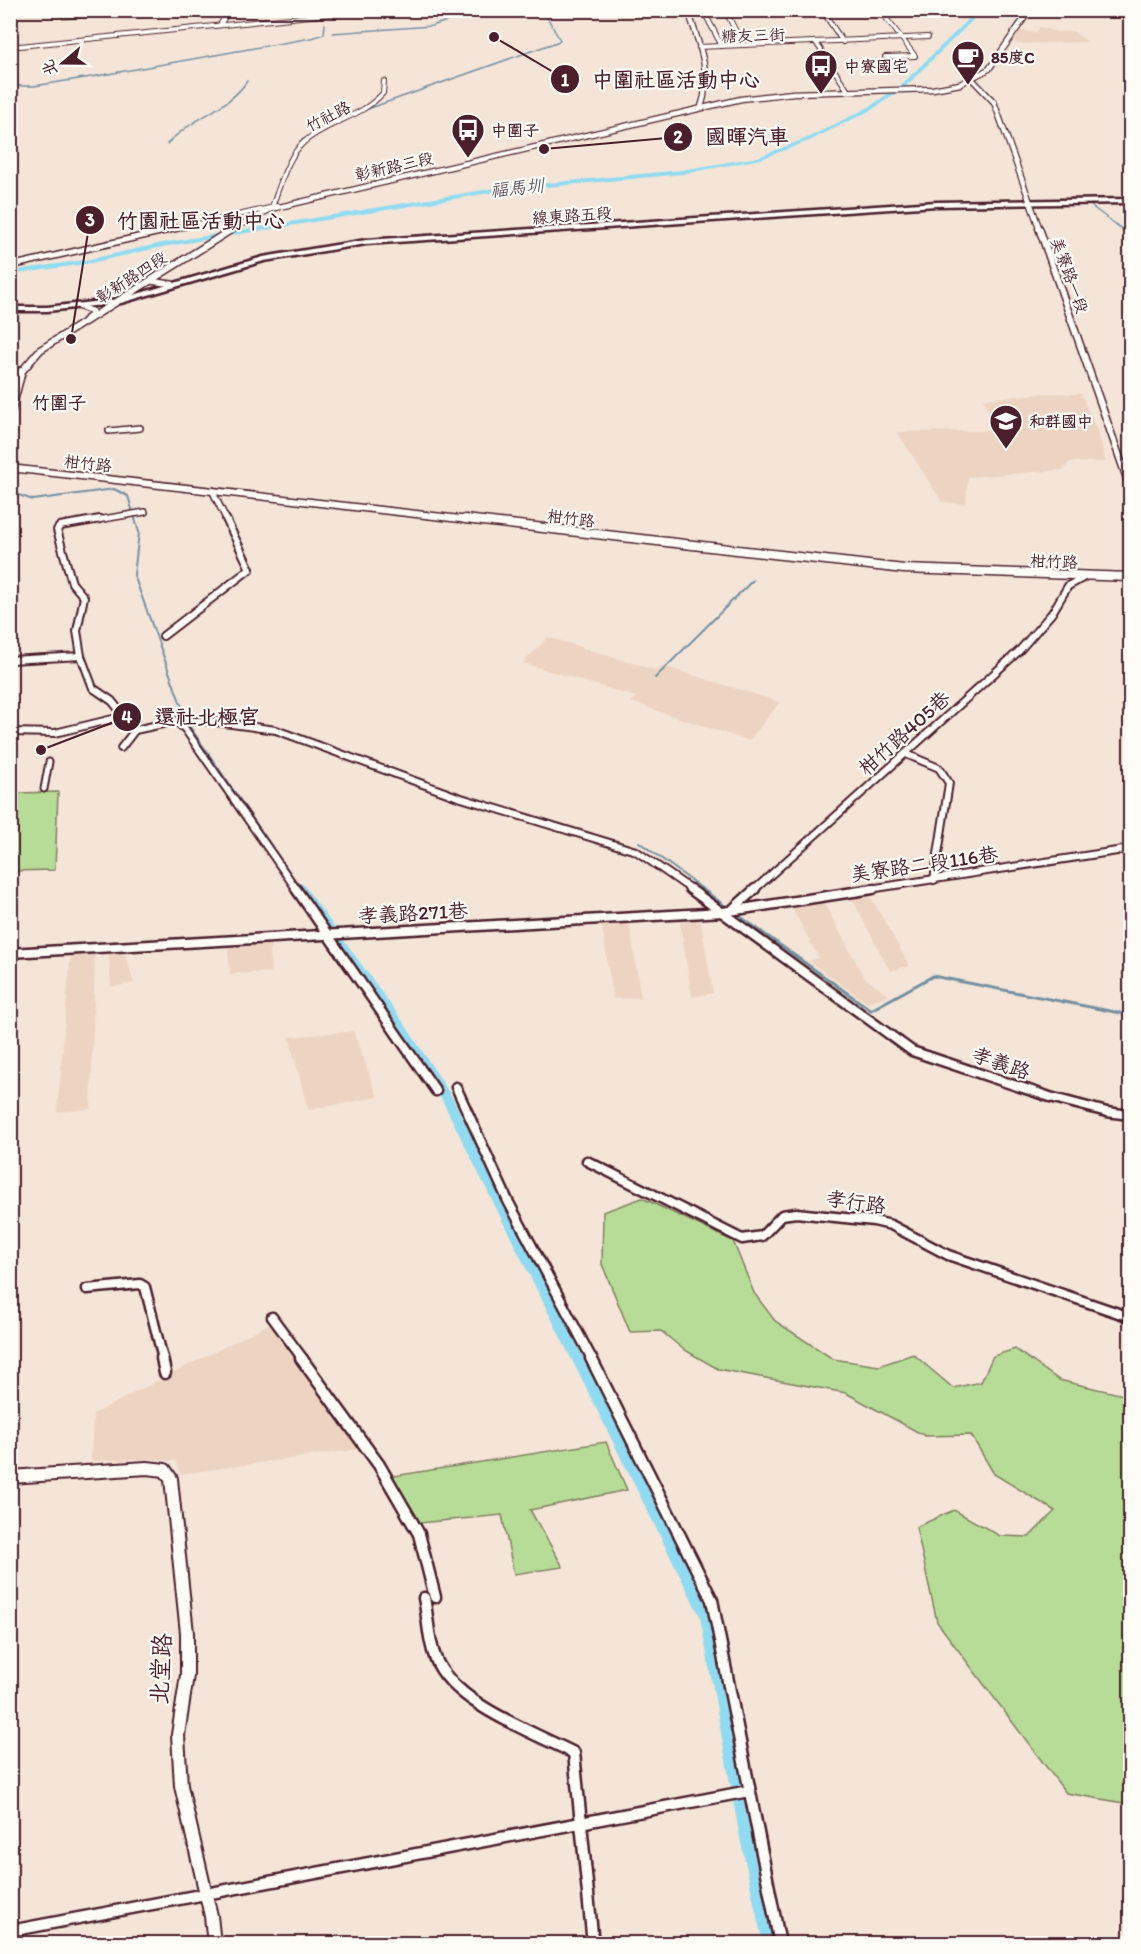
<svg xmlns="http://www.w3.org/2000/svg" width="1141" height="1954" viewBox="0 0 1141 1954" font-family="Itim,'LXGW WenKai TC',sans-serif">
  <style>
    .built { fill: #edd4c2 }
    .green { fill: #b7dc97; stroke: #807e61; stroke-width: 1.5 }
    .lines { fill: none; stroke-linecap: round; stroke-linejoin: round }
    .stream-far2 { stroke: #7490a2; stroke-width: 1.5 }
    .stream-far1 { stroke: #7490a2; stroke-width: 2 }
    .stream { stroke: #7490a2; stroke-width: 3 }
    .canal { fill: #90dbf1; fill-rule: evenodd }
    .pedestrian-casing { stroke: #4a1f2b; stroke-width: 9 }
    .minor-far4-casing { stroke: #4a1f2b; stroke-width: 6 }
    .minor-far3-casing { stroke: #4a1f2b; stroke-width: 8 }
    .minor-far2-casing { stroke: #4a1f2b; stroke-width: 10 }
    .minor-far1-casing { stroke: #4a1f2b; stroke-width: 13 }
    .minor-casing { stroke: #4a1f2b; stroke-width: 15 }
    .tertiary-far3-casing { stroke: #4a1f2b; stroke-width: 7 }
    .tertiary-far2-casing { stroke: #4a1f2b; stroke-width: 9 }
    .tertiary-far1-casing { stroke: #4a1f2b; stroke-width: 11 }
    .tertiary-casing { stroke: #4a1f2b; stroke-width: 16 }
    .secondary-casing { stroke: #4a1f2b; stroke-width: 5 }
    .pedestrian { stroke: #fdfcf7; stroke-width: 5 }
    .minor-far4 { stroke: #fdfcf7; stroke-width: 4 }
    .minor-far3 { stroke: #fdfcf7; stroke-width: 5 }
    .minor-far2 { stroke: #fdfcf7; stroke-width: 6 }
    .minor-far1 { stroke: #fdfcf7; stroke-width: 8 }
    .minor { stroke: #fdfcf7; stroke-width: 10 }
    .tertiary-far3 { stroke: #fdfcf7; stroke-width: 4.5 }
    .tertiary-far2 { stroke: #fdfcf7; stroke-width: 6 }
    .tertiary-far1 { stroke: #fdfcf7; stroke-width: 8 }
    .tertiary { stroke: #fdfcf7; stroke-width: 12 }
    .secondary { fill: #fdfcf7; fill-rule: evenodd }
    .labels { text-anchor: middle; stroke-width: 4.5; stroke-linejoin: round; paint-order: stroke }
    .far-street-label { font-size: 16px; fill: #4a1f2b; stroke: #fdfcf7 }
    .far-poi-label { font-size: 16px; font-weight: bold; fill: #4a1f2b; stroke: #fdfcf7; text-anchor: start }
    .far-water-label { font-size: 18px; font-style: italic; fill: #5f5766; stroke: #fdfcf7 }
    .far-quarter-label { font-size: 18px; font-weight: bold; fill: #4a1f2b; stroke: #fdfcf7 }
    .street-label { font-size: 20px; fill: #4a1f2b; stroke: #fdfcf7 }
    .near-street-label { font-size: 24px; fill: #4a1f2b; stroke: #fdfcf7 }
    .leader { fill: none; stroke: #4a1f2b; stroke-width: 2 }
    .callout-dot { fill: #4a1f2b; stroke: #fdfcf7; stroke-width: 2 }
    .mark-label { font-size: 18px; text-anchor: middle; font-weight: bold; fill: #fff }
    .callout-label { font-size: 21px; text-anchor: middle; font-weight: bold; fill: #4a1f2b; stroke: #fdfcf7; stroke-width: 4.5; stroke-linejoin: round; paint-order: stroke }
  </style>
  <rect width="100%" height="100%" fill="#f4e5d8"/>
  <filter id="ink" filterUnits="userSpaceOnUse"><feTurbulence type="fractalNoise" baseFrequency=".0167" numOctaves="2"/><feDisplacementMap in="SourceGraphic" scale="12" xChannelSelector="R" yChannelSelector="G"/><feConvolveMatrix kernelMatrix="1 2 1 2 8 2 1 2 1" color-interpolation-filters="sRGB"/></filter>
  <g filter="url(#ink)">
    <!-- built -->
    <g class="built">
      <path d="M1040,27l17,5 16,-1 15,11 -71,2 -4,-2 7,-11 16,1z"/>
      <path d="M1047,393l34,1 19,44 6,24h-36l-7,8 -95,7 -2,27 -24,-2 -45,-70 86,-1 15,-5 -15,-27z"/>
      <path d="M548,637l110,34 5,-5 117,36 -31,39 -118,-39 5,-5 -113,-34z"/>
      <path d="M869,894l41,72 -20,5 -39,-74z"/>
      <path d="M823,901l41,76 24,18 -21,8 -58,-42 10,-3 -28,-52z"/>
      <path d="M700,917l13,76 -21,4 -13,-79z"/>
      <path d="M629,921l12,77 -28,1 -12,-77z"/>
      <path d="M270,944l1,28 -41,2 -3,-29z"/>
      <path d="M71,951h24l-4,158 -34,3z"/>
      <path d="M124,951l10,32 -23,4 -2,-33z"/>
      <path d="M353,1031l25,66 -70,13 -19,-73z"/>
      <path d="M267,1325l6,1 87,123 -180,25 -4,-13 -23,-2 -62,2 2,-47z"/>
    </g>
    <!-- green -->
    <g class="green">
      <path d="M72,10h93v1l-102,8 -4,-5z"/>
      <path d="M58,792l-3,78 -44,1v-53l5,-25z"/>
      <path d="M642,1198l91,43 21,52 21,28 58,38 46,7 34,-12 40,34 28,-6 12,-26 22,-7 44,31 69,16 2,21v387l-64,-11 -129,-171 -21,-95 38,-17 46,26 29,1 26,-26 -61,-37 -23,-39 -46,1 -79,-43 -128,-24 -35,-20 -22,-18 -31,1 -28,-68 1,-52z"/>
      <path d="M606,1442l21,48 -97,20 33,57 -49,7 -12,-59 -83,8 -31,-46z"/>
    </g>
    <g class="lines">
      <!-- stream-far2 -->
      <g class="stream-far2">
        <path d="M333,33l99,-7 15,-5 16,-11"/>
        <path d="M10,86h24l57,-9 220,-39 13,-4 1,-10"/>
        <path d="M362,111l195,-69 3,-2 -17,-30"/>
        <path d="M300,141l8,-4"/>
        <path d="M167,144c24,-26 62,-35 80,-63"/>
        <path d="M1087,203l36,27"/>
      </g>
      <!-- stream-far1 -->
      <g class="stream-far1">
        <path d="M1121,228l9,9"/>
        <path d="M10,492l23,8 81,-11 14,7 11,36 -5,43 54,149 111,162"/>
        <path d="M655,678l98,-98"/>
        <path d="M639,842l65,48"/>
      </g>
      <!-- stream -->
      <g class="stream">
        <path d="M702,889l27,20"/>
        <path d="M735,913l136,97 62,-34 197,39"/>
      </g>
      <!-- canal -->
      <g class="canal">
        <path d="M978,10h5l-77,76 -33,23 -64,32 -48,18 -79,15 -186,18 -334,55 -71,16 -81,12v-4l81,-12 71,-16 334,-55 186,-18 76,-13 47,-18 64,-32 33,-23z"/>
        <path d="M299,883l4,1 101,139 48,74 262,519 41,217 24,111h-16l-24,-111 -39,-217 -259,-518 -45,-69 -102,-143z"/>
      </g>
      <!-- pedestrian casing -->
      <g class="pedestrian-casing">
        <path id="pedestrian" d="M44,789l5,-27"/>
      </g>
      <!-- minor-far4 casing -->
      <g class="minor-far4-casing">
        <g id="minor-far4">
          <path d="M703,10l19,36"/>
          <path d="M725,10l18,35"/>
          <path d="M822,10l21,32"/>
          <path d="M880,10l35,46 -30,1"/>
          <path d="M220,25l9,-15"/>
          <path d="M817,44l31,47"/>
          <path d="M10,47l359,-37"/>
          <path d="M699,47l229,-10"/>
          <path d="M271,209c9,-21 15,-51 33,-67 24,-21 57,-24 79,-49l1,-12"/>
          <path d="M171,230l107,-24"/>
        </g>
      </g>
      <!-- minor-far3 casing -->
      <g class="minor-far3-casing">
        <g id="minor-far3">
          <path d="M10,266l168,-38"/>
          <path d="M150,281l22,3"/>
          <path d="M80,307l12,4v4l-7,5"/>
          <path d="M10,371h11"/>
          <path d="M109,431l31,-3"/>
          <path d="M212,490l15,31"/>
          <path d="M91,521l54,-9"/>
        </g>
      </g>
      <!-- minor-far2 casing -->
      <g class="minor-far2-casing">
        <g id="minor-far2">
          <path d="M100,519l-40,7 -3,4 15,53 12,14 -7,34 4,25 12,32 19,13 23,29"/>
          <path d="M163,636l87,-67 -24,-50"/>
          <path d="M10,660l71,-4"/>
          <path d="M10,732l45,1 70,-17"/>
          <path d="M121,748l14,-18 41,-9"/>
          <path d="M906,754l33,14 10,15 -15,97"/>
          <path d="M297,890l-112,-161 -9,-8h33l67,9 182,67 178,54 56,39"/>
          <path d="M754,890l265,-239 33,-38 16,-27 20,-11"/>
          <path d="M863,890l267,-41"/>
        </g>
      </g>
      <!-- minor-far1 casing -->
      <g class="minor-far1-casing">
        <g id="minor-far1">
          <path d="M296,889l140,202"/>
          <path d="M690,889l222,162 138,46 57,15 23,3"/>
          <path d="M734,908l21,-19"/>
          <path d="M10,953l713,-41 150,-23"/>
          <path d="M456,1087l52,114 84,158"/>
          <path d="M587,1161l155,78 20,-3 20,-21 14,-2 78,8 17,4 57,30 182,62"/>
          <path d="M87,1289l53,-5 5,3 18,72"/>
          <path d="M272,1317l31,42"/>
        </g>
      </g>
      <!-- minor casing -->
      <g class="minor-casing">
        <g id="minor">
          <path d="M162,1358l3,15"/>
          <path d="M301,1358l78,107 40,69 16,63"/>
          <path d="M591,1358l121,242 68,344"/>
          <path d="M424,1598c4,19 4,41 11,59 17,46 98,75 139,96l19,191"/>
          <path d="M10,1931l739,-140"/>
        </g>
      </g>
      <!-- tertiary-far3 casing -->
      <g class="tertiary-far3-casing">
        <g id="tertiary-far3">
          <path d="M688,10c10,32 25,64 13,97"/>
          <path d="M972,79l22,23 46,128"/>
          <path d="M231,230l40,-21 470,-110 52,-6 140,-4 27,-5 29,-15 41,-59"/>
        </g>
      </g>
      <!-- tertiary-far2 casing -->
      <g class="tertiary-far2-casing">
        <g id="tertiary-far2">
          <path d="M1039,228l91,259"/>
          <path d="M10,416l12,-45 18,-21 194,-122"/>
          <path d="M10,468l468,53"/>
        </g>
      </g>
      <!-- tertiary-far1 casing -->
      <g class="tertiary-far1-casing">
        <path id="tertiary-far1" d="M465,519l439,50 226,8"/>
      </g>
      <!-- tertiary casing -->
      <g class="tertiary-casing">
        <path id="tertiary" d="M10,1477l137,-9 18,2 6,9 16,154v42l-9,60 3,51 30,130 3,28"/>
      </g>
      <!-- secondary casing -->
      <g class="secondary-casing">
        <path id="secondary" d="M1130,199v4l-194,3 -570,38 -102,17 -143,42 -74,8h-37v-4h37l73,-8 143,-42 103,-17 570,-38z"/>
      </g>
      <!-- pedestrian -->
      <use href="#pedestrian" class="pedestrian"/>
      <!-- minor-far4 -->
      <use href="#minor-far4" class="minor-far4"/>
      <!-- minor-far3 -->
      <use href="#minor-far3" class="minor-far3"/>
      <!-- minor-far2 -->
      <use href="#minor-far2" class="minor-far2"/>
      <!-- minor-far1 -->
      <use href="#minor-far1" class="minor-far1"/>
      <!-- minor -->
      <use href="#minor" class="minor"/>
      <!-- tertiary-far3 -->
      <use href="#tertiary-far3" class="tertiary-far3"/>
      <!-- tertiary-far2 -->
      <use href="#tertiary-far2" class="tertiary-far2"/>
      <!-- tertiary-far1 -->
      <use href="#tertiary-far1" class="tertiary-far1"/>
      <!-- tertiary -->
      <use href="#tertiary" class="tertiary"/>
      <!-- secondary -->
      <use href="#secondary" class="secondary"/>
    </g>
  </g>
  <!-- icons -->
  <defs>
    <g id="cafe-pin" transform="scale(1.725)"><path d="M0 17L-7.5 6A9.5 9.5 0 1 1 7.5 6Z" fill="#4a1f2b" stroke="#fdfcf7"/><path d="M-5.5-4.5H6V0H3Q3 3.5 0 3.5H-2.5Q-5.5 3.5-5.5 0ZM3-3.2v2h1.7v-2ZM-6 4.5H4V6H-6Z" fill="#fff"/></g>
    <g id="bus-pin" transform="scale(1.725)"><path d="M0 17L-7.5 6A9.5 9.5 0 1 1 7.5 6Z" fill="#4a1f2b" stroke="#fdfcf7"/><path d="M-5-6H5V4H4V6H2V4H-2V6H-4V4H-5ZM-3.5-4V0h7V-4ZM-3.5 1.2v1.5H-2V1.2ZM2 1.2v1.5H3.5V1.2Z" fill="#fff"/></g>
    <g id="school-pin" transform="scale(1.725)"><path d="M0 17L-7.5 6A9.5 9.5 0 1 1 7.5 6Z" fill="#4a1f2b" stroke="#fdfcf7"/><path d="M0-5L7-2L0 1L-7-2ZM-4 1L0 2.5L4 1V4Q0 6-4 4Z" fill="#fff"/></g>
  </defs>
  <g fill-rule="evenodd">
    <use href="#cafe-pin" x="968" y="57"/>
    <use href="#bus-pin" x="821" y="66"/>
    <use href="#bus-pin" x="468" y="130"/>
    <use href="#school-pin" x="1006" y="421"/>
  </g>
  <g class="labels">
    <!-- far-street labels -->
    <g class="far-street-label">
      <text transform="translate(753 35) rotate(-2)" y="6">糖友三街</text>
      <text transform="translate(328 116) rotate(-27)" y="6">竹社路</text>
      <text transform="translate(394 166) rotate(-13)" y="6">彰新路三段</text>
      <text transform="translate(572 215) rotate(-4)" y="6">線東路五段</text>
      <text transform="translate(1070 275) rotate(70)" y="6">美寮路一段</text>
      <text transform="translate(131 277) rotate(-33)" y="6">彰新路四段</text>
      <text transform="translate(88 463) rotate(6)" y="6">柑竹路</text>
      <text transform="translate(571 518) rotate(7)" y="6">柑竹路</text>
      <text transform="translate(1054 561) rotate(2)" y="6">柑竹路</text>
    </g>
    <!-- far-poi labels -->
    <g class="far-poi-label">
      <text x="991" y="63">85度C</text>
      <text x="844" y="72">中寮國宅</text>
      <text x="491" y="136">中圍子</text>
      <text x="1029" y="427">和群國中</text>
    </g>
    <!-- far-water labels -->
    <g class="far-water-label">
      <text transform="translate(517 188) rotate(-6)" y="6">福馬圳</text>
    </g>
    <!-- far-quarter labels -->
    <g class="far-quarter-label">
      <text x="59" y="409">竹圍子</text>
    </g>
    <!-- street labels -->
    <g class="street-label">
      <text transform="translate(904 733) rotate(-42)" y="7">柑竹路405巷</text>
      <text transform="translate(924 864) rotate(-8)" y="7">美寮路二段116巷</text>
      <text transform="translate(413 913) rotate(-3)" y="7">孝義路271巷</text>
      <text transform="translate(1001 1063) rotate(19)" y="7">孝義路</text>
      <text transform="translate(856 1202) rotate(8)" y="7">孝行路</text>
    </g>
    <!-- near-street labels -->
    <g class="near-street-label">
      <text transform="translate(161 1669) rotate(-87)" y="8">北堂路</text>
    </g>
  </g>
  <!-- callouts -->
  <path class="leader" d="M494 37L565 79M544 149L678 137M71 339L90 220M41 750L127 717"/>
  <g class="callout-dot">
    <circle cx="494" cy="37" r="6"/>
    <circle cx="544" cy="149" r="6"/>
    <circle cx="71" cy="339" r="6"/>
    <circle cx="41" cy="750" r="6"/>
    <circle cx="565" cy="79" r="15"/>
    <circle cx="678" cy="137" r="15"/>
    <circle cx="90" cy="220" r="15"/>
    <circle cx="127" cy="717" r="15"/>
  </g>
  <g class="mark-label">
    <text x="565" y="86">1</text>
    <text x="678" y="143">2</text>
    <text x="90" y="226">3</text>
    <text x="127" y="723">4</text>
  </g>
  <g class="callout-label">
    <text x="676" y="87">中圍社區活動中心</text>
    <text x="747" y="144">國暉汽車</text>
    <text x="201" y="228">竹園社區活動中心</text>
    <text x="207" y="724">還社北極宮</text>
  </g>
  <!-- margin -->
  <rect width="1141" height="1954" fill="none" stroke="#fdfcf7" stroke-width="36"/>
  <rect x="18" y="18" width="1105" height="1918" fill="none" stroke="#4a1f2b" stroke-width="2" filter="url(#ink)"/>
  <!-- north arrow -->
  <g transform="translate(63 63) rotate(250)" stroke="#fdfcf7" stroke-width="4.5" paint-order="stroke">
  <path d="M0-4.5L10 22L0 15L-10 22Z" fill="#4a1f2b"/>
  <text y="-9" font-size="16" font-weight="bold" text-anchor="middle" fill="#4a1f2b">北</text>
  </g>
</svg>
